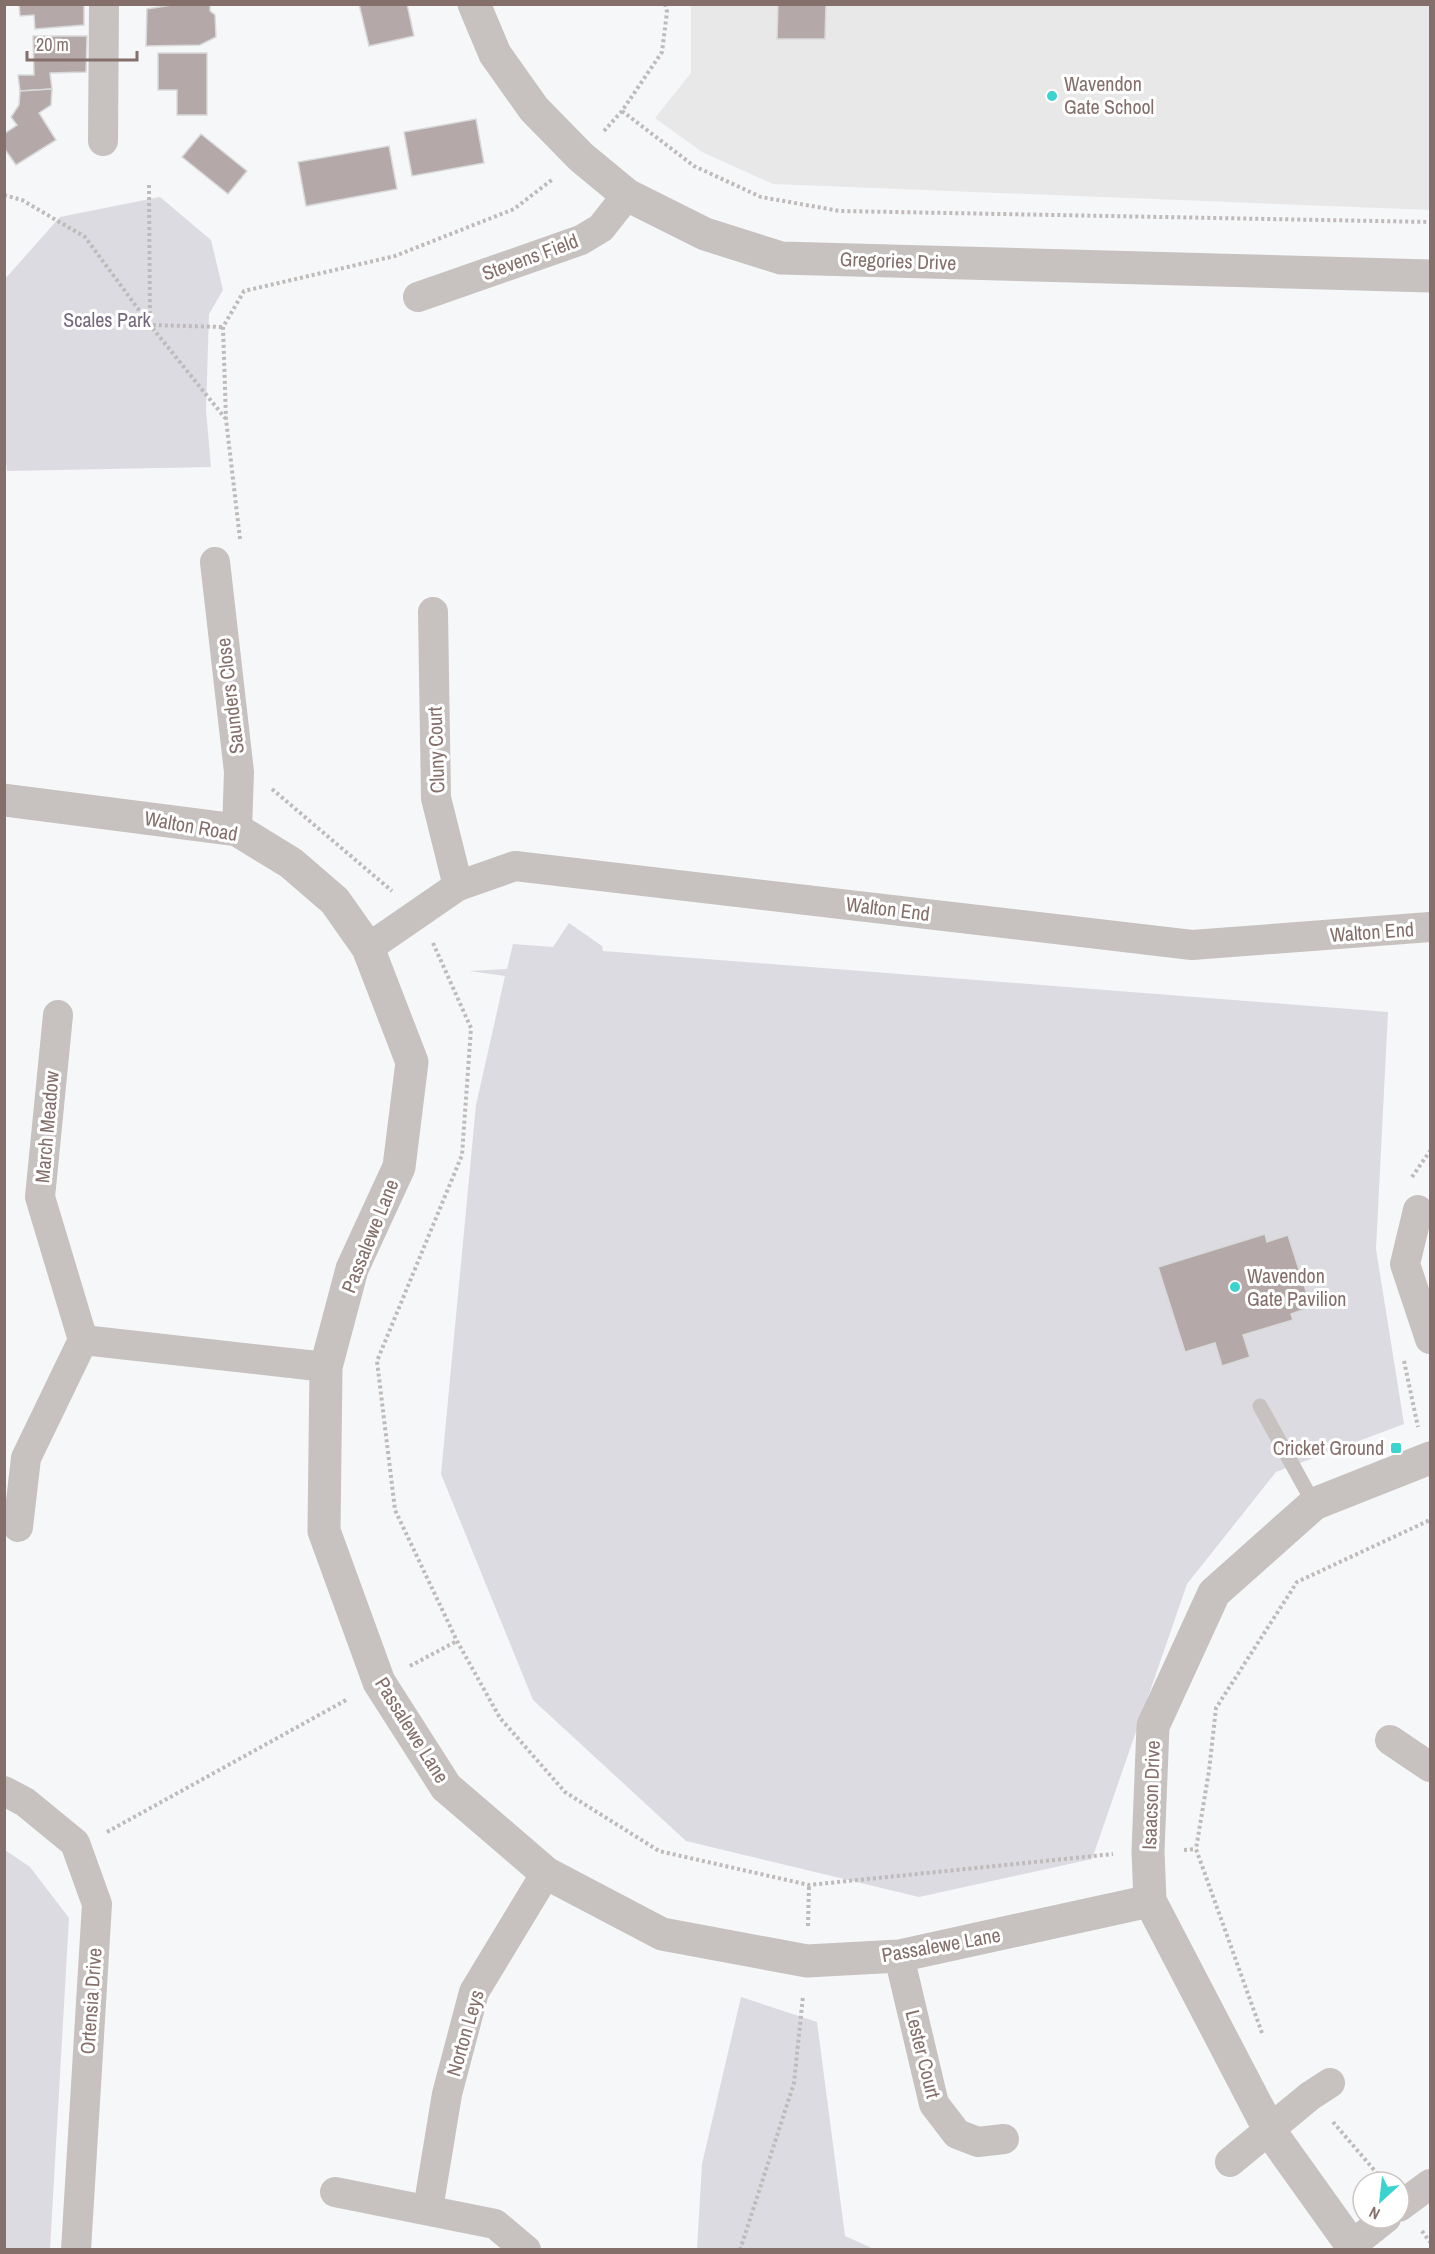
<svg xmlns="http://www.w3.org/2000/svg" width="1435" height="2254" viewBox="0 0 1435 2254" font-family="'Archivo Narrow',sans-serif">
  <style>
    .built { fill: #e9e8e9 }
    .green { fill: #dcdbe2 }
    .building { fill: #b4a9a8; stroke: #d8d9da; stroke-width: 1.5 }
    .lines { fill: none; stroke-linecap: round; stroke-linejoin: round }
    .path { stroke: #bfbbba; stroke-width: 4; stroke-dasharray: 3 3; stroke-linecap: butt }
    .service { stroke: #c7c1c0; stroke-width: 15 }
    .minor { stroke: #c7c1c0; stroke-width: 30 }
    .tertiary { stroke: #c7c1c0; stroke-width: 33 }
    .poi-dot { fill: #3bd3ce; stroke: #fff; stroke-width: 2 }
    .labels { text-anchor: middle; stroke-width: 6; stroke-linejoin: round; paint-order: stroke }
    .poi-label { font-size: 20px; fill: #846f6a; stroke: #fff; text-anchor: start }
    .street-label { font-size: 20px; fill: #846f6a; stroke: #fff }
    .park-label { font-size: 20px; fill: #73687c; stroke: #fff }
  </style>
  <rect width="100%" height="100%" fill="#f6f7f8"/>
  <!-- built -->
  <path class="built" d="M691,5h739v205l-657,-26 -71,-32 -47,-34 36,-45z"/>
  <!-- green -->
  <g class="green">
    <path d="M160,197l51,43 12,50 -14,24 -3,96 5,57 -204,4 -3,-30 1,-162 55,-62z"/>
    <path d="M569,923l33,23 1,5 785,61 -12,237 28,175 -128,48 -89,112 -95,275 -173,38 -233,-56 -153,-141 -92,-226 35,-369 29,-129 -36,-5 38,-2 6,-25 40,3z"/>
    <path d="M5,1850l25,17 39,51 -19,331h-45z"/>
    <path d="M741,1997l76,25 28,214 29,13h-177l5,-85z"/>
  </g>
  <!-- building -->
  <g class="building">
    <path d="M19,4h65v21l-49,4 -1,-14 -14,1z"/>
    <path d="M210,4v7l5,4 1,22 -16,8 -54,1 1,-37 31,-5z"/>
    <path d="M359,4h48l7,32 -45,10z"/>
    <path d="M778,4h48l-1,35h-48z"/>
    <path d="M33,36h54l-1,36 -36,1 2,16 -32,2 -2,-16h16z"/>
    <path d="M158,53h49v62h-30v-25h-19z"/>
    <path d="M52,89l-1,16 -12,8 17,27 -40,25 -12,-17v-14l13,-9 -6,-8 8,-12 1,-14z"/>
    <path d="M476,119l8,44 -72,13 -8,-44z"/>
    <path d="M201,134l46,37 -19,23 -46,-37z"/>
    <path d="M389,146l8,43 -91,17 -8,-44z"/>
    <path d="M1265,1234l2,8 21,-7 23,72 -20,7 2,6 -50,15 7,22 -28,9 -7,-23 -30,9 -27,-85z"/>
  </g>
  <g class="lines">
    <!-- path -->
    <g class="path">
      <path d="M622,111l72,55 67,31 79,14 590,11"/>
      <path d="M604,131l18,-20 40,-59 5,-40 -2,-8"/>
      <path d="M149,185l1,140 75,93"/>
      <path d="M4,195l18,5 63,37 65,88 73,2"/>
      <path d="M240,539l-14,-120 -3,-92 21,-36 151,-35 119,-47 39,-30"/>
      <path d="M272,789l120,102"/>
      <path d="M433,943l38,85 -9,127 -85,206 18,149 62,131 43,77 65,74 94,59 150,34 304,-31"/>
      <path d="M1412,1177l18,-26"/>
      <path d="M1404,1361l14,66"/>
      <path d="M410,1666l47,-25"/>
      <path d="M107,1832l241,-133"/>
      <path d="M1184,1850l12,-1"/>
      <path d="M808,1926l1,-41"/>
      <path d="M1262,2033l-66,-184 13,-78 7,-63 81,-126 133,-62"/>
      <path d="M1333,2122l48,56"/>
      <path d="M1422,2231l8,11"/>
      <path d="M740,2250l54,-167 9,-87"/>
    </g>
    <!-- service -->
    <path class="service" d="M1260,1406l54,98"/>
    <!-- minor -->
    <g class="minor">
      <path d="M103,141l1,-137"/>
      <path d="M418,297l163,-57 20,-12 26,-33"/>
      <path d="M215,562l24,210 -2,58"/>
      <path d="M433,612l3,186 22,88"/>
      <path d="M368,948l90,-62 57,-20 677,79 238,-18"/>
      <path d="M1418,1210l-13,54 25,75"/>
      <path d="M83,1340l243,27"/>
      <path d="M18,1527l8,-69 57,-118 -43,-143 18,-182"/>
      <path d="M1390,1740l40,27"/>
      <path d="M4,1791l21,11 50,41 22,61 -21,346"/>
      <path d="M899,1956l35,148 23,30 21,8 26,-3"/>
      <path d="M1230,2162l80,-66 20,-13"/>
      <path d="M335,2192l160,32 31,26"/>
      <path d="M1399,2207l31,-23"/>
      <path d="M428,2209l19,-115 27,-102 72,-119"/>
      <path d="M1352,2245l34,-27"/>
    </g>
    <!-- tertiary -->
    <g class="tertiary">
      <path d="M474,4l21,50 39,55 47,48 46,38 78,39 76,24 649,18"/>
      <path d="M4,800l233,30 54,33 44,38 33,47 44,114 -13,105 -47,102 -26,98 -2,164 55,151 67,105 100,86 116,61 145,27 92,-5 251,-55"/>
      <path d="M1355,2250l-85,-119 -120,-230 -2,-50 5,-125 61,-133 100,-89 116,-46"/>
    </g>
  </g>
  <!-- markers -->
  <g class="poi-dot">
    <circle cx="1052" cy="96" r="6"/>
    <circle cx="1235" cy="1287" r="6"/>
    <rect x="1390" y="1442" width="12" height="12" rx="3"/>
  </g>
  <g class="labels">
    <!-- poi labels -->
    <g class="poi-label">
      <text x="1064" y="91">Wavendon<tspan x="1064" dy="23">Gate School</tspan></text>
      <text x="1247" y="1283">Wavendon<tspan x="1247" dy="23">Gate Pavilion</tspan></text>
      <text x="1384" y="1455" text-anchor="end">Cricket Ground</text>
    </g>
    <!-- street labels -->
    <g class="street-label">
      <text transform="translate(530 257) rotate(-20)" y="7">Stevens Field</text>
      <text transform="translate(898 261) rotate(2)" y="7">Gregories Drive</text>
      <text transform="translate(230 696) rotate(-97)" y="7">Saunders Close</text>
      <text transform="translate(436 750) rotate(-92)" y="7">Cluny Court</text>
      <text transform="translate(191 826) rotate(10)" y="7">Walton Road</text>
      <text transform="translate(888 909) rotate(7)" y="7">Walton End</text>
      <text transform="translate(1372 932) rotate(-4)" y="7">Walton End</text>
      <text transform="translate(47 1127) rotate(-85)" y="7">March Meadow</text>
      <text transform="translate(370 1236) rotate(-68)" y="7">Passalewe Lane</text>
      <text transform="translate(412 1730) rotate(58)" y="7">Passalewe Lane</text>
      <text transform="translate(1151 1795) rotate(-88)" y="7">Isaacson Drive</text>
      <text transform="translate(941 1945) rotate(-10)" y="7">Passalewe Lane</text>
      <text transform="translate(91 2001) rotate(-86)" y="7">Ortensia Drive</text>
      <text transform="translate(465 2033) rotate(-74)" y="7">Norton Leys</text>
      <text transform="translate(923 2054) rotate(76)" y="7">Lester Court</text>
    </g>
    <!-- park labels -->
    <g class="park-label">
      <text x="107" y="327">Scales Park</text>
    </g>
  </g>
  <!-- border -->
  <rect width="1435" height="2254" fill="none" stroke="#846f6a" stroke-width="12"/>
  <!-- north arrow -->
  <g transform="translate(1381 2200) rotate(207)"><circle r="28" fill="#ffffff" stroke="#cec5c3" stroke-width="1.5"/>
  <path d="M0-4.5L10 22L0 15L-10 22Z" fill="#3bd3ce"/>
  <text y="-9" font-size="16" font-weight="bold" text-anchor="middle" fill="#846f6a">N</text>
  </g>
  <!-- scale -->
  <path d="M27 51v9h110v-9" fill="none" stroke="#846f6a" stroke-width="3"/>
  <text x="36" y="51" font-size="18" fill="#846f6a" stroke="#ffffff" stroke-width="4.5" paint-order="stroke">20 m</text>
</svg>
